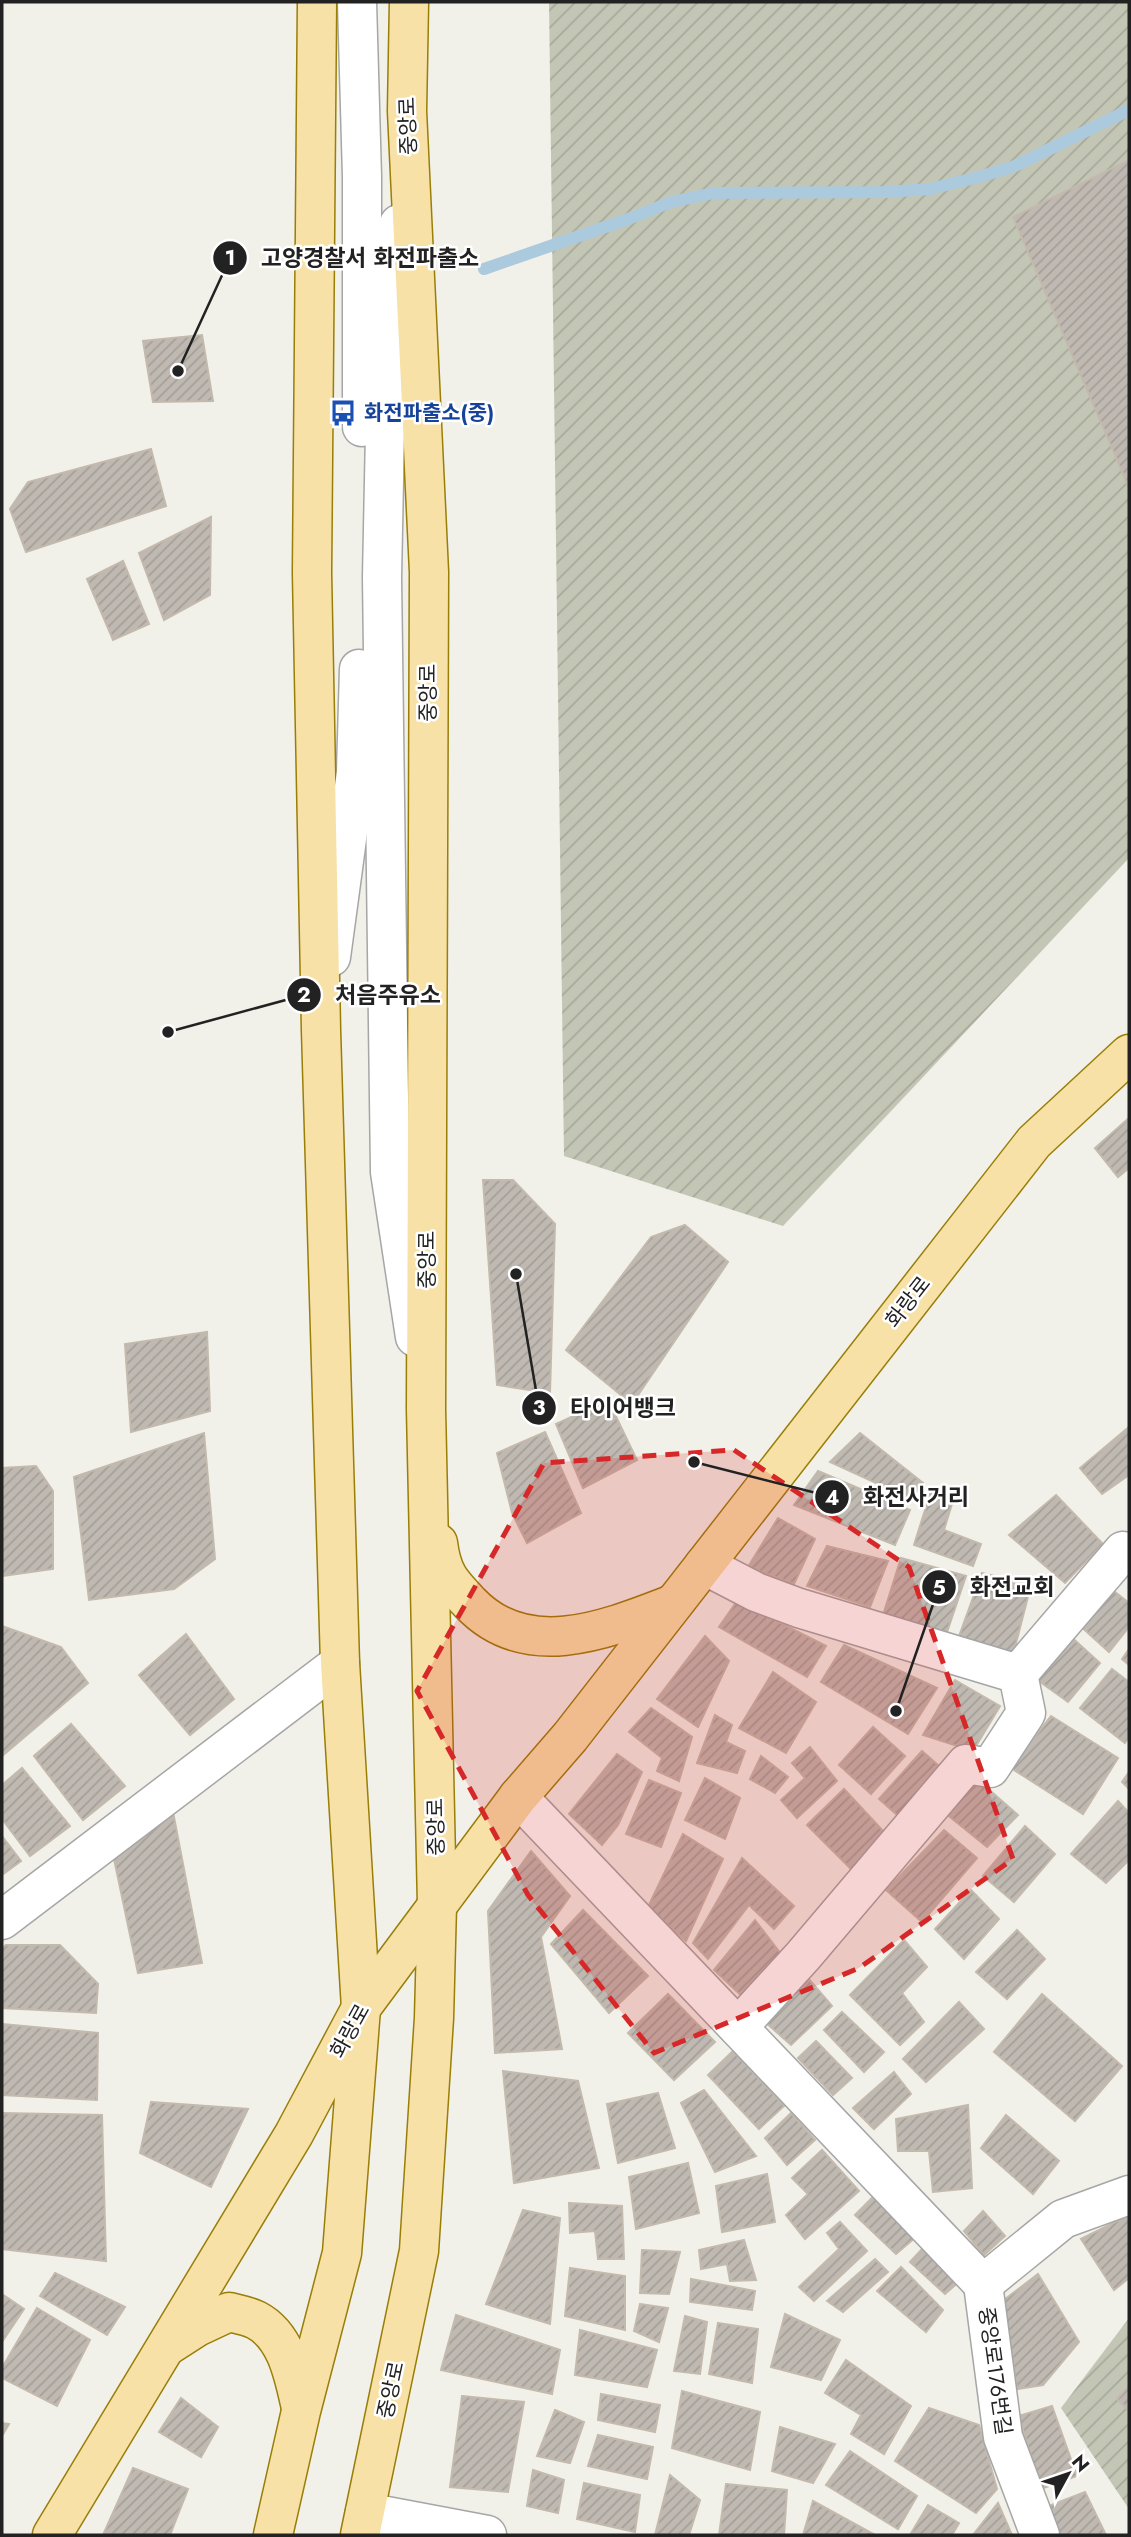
<svg xmlns="http://www.w3.org/2000/svg" width="1131" height="2537" viewBox="0 0 1131 2537" font-family="Jost,'Noto Sans KR',sans-serif">
  <style>
    .construction { fill: url(#construction-furrows) }
    .lines { fill: none; stroke-linecap: round; stroke-linejoin: round }
    .stream { stroke: #accadd; stroke-width: 12 }
    .building { fill: url(#building-hatch); stroke: #c3b9ac; stroke-width: 2 }
    .minor-casing { stroke: #a6a6a6; stroke-width: 41 }
    .major-casing { stroke: #997e07; stroke-width: 41 }
    .minor { stroke: #fff; stroke-width: 38 }
    .major { stroke: #f8e1a7; stroke-width: 38 }
    .marked { fill: #d62828; fill-opacity: 0.2; stroke: #d62828; stroke-width: 5; stroke-dasharray: 14 9; stroke-linejoin: round }
    .labels { text-anchor: middle; stroke-width: 5; stroke-linejoin: round; paint-order: stroke }
    .street-label { font-size: 21px; fill: #222; stroke: #fff }
    .transit-label { font-size: 21px; font-weight: bold; fill: #164399; stroke: #fff; text-anchor: start }
    .leader { fill: none; stroke: #222; stroke-width: 2.5 }
    .callout-dot { fill: #222; stroke: #fff; stroke-width: 2.5 }
    .mark-label { font-size: 21px; text-anchor: middle; font-weight: bold; fill: #fff }
    .callout-label { font-size: 23px; text-anchor: middle; font-weight: bold; fill: #222; stroke: #fff; stroke-width: 5; stroke-linejoin: round; paint-order: stroke }
  </style>
  <defs>
    <pattern id="construction-furrows" width="10" height="10" patternUnits="userSpaceOnUse" patternTransform="scale(1.75)"><rect width="10" height="10" fill="#c3c6b5"/><path d="M-1 1l2-2M0 10L10 0M9 11l2-2" fill="none" stroke="#a7aa9b"/></pattern>
    <pattern id="building-hatch" width="6" height="6" patternUnits="userSpaceOnUse" patternTransform="scale(1.75)"><rect width="6" height="6" fill="#bfb9b2"/><path d="M-1 1l2-2M0 6l6-6M5 7l2-2" fill="none" stroke="#a49f99"/></pattern>
  </defs>
  <rect width="100%" height="100%" fill="#f1f0e9"/>
  <!-- construction -->
  <g class="construction">
    <path d="M549,2h580v856l-346,368 -219,-70z"/>
    <path d="M1129,2318v191l-68,-101z"/>
  </g>
  <g class="lines">
    <!-- stream -->
    <path class="stream" d="M484,269l147,-51 40,-16 43,-9 173,-1 43,-3 49,-12 36,-11 114,-56"/>
  </g>
  <!-- building -->
  <g class="building">
    <path d="M1129,160v328l-116,-271z"/>
    <path d="M202,335l11,66 -60,1 -10,-61z"/>
    <path d="M151,449l15,57 -140,46 -16,-43 18,-27z"/>
    <path d="M211,517l-1,78 -46,25 -25,-67z"/>
    <path d="M123,561l26,63 -36,16 -26,-61z"/>
    <path d="M1129,1118v50l-11,9 -23,-29z"/>
    <path d="M483,1180h30l42,44 -5,169 -53,-8z"/>
    <path d="M685,1225l43,37 -96,142 -66,-54 85,-113z"/>
    <path d="M207,1332l3,79 -79,21 -6,-88z"/>
    <path d="M608,1400l29,60 -54,28 -27,-64z"/>
    <path d="M1129,1427v48l-27,19 -22,-26z"/>
    <path d="M545,1432l36,81 -54,30 -15,-30 -15,-60z"/>
    <path d="M204,1433l11,126 -41,30 -85,11 -15,-123z"/>
    <path d="M860,1433l63,50 -12,16 -81,-37z"/>
    <path d="M36,1466l17,25v78l-51,7v-108z"/>
    <path d="M818,1471l92,39 -15,35 -101,-40z"/>
    <path d="M932,1488l23,6 -11,36 37,14 -8,22 -59,-21z"/>
    <path d="M1056,1495l47,49 -38,39 -56,-48z"/>
    <path d="M778,1518l37,21 -21,45 -46,-17z"/>
    <path d="M827,1546l61,15 -18,46 -63,-21z"/>
    <path d="M901,1558l65,18 -20,59 -63,-20z"/>
    <path d="M982,1573l49,12 -18,70 -55,-16z"/>
    <path d="M1110,1588l19,15v24l-20,25 -31,-28z"/>
    <path d="M737,1601l89,45 -19,31 -88,-50z"/>
    <path d="M2,1626l59,21 27,36 -86,73z"/>
    <path d="M186,1634l48,65 -44,36 -51,-60z"/>
    <path d="M1068,1634l32,29 -32,39 -36,-26z"/>
    <path d="M705,1636l24,25 -31,66 -41,-28z"/>
    <path d="M844,1645l93,43 -29,46 -87,-52z"/>
    <path d="M1129,1649v16l-7,-6z"/>
    <path d="M1112,1669l17,13v55l-4,6 -45,-35z"/>
    <path d="M773,1672l43,30 -30,51 -47,-25z"/>
    <path d="M955,1680l45,26 -27,45 -50,-16z"/>
    <path d="M651,1708l41,29 -13,44 -22,-10 5,-13 -33,-26z"/>
    <path d="M715,1715l17,10 -6,17 19,9 -8,22 -40,-10z"/>
    <path d="M1051,1716l67,42 -35,56 -72,-46z"/>
    <path d="M71,1724l54,62 -42,34 -49,-64z"/>
    <path d="M873,1727l32,29 -34,38 -32,-29z"/>
    <path d="M810,1747l27,34 -40,37 -16,-18 24,-22 -13,-15z"/>
    <path d="M922,1751l24,21 -42,49 -25,-22z"/>
    <path d="M617,1754l25,18 -24,53 -16,20 -33,-31z"/>
    <path d="M761,1756l27,21 -13,16 -25,-14z"/>
    <path d="M22,1768l48,58 -40,30 -28,-37v-34z"/>
    <path d="M1129,1772v17l-7,-7z"/>
    <path d="M705,1778l35,20 -15,41 -40,-19z"/>
    <path d="M649,1780l32,13 -20,54 -35,-13z"/>
    <path d="M978,1780l40,35 -31,32 -42,-34z"/>
    <path d="M844,1789l41,44 -31,39 -47,-47z"/>
    <path d="M1118,1801l11,12v47l-23,23 -35,-29z"/>
    <path d="M173,1812l29,151 -64,10 -24,-114z"/>
    <path d="M1025,1826l30,28 -41,48 -31,-26z"/>
    <path d="M944,1830l33,28 -55,64 -36,-32z"/>
    <path d="M683,1834l40,25 -37,82 -38,-34z"/>
    <path d="M2,1836l19,25 -19,14z"/>
    <path d="M531,1851l39,45 -29,41 21,112 -67,4 -7,-142z"/>
    <path d="M742,1858l52,48 -20,23 -25,-24 -41,54 -15,-16z"/>
    <path d="M971,1890l28,29 -35,40 -29,-30z"/>
    <path d="M583,1910l65,66 -39,37 -58,-69z"/>
    <path d="M755,1920l29,38 -39,41 -31,-29z"/>
    <path d="M1017,1930l28,29 -38,40 -31,-27z"/>
    <path d="M904,1940l23,27 -25,26 22,29 -24,23 -50,-50z"/>
    <path d="M6,1945h54l38,39 -2,29 -94,-5v-60z"/>
    <path d="M807,1977l25,29 -41,39 -27,-24z"/>
    <path d="M668,1994l47,48 -41,38 -46,-47z"/>
    <path d="M1042,1994l80,72 -47,55 -81,-69z"/>
    <path d="M959,2002l25,27 -58,53 -23,-23z"/>
    <path d="M842,2012l42,40 -20,20 -40,-42z"/>
    <path d="M2,2024l96,9 -1,67 -95,-5z"/>
    <path d="M816,2041l36,37 -19,17 -35,-37z"/>
    <path d="M733,2051l51,55 -25,23 -51,-54z"/>
    <path d="M503,2071l75,10 21,87 -85,15z"/>
    <path d="M894,2072l17,22 -37,35 -21,-21z"/>
    <path d="M704,2090l52,66 -41,16 -34,-69z"/>
    <path d="M658,2093l17,55 -57,15 -11,-59z"/>
    <path d="M151,2102l97,7 -37,78 -71,-34z"/>
    <path d="M968,2105l4,83 -39,4 -4,-41h-31l-2,-32z"/>
    <path d="M2,2113l100,2 4,146 -104,-12z"/>
    <path d="M791,2113l24,27 -28,25 -22,-27z"/>
    <path d="M1006,2115l53,46 -26,33 -52,-46z"/>
    <path d="M822,2150l37,41 -54,48 -19,-24 22,-21 -16,-16z"/>
    <path d="M688,2163l11,50 -63,16 -7,-52z"/>
    <path d="M767,2174l8,48 -53,10 -6,-46z"/>
    <path d="M875,2195l41,42 -20,17 -41,-39z"/>
    <path d="M569,2203l53,3 2,53h-26l-3,-28 -25,2z"/>
    <path d="M523,2210l37,8 -10,106 -64,-20z"/>
    <path d="M983,2211l22,25 -21,19 -20,-24z"/>
    <path d="M1129,2215v63l-15,12 -33,-51z"/>
    <path d="M840,2222l27,29 -53,50 -15,-14 40,-38 -12,-16z"/>
    <path d="M744,2240l12,40 -26,1 -3,-17 -26,5 -2,-19z"/>
    <path d="M924,2247l37,33 -16,14 -35,-32z"/>
    <path d="M642,2250l38,2 -11,42 -29,-1z"/>
    <path d="M875,2259l13,13 -45,40 -16,-11z"/>
    <path d="M901,2267l42,43 -17,22 -49,-41z"/>
    <path d="M570,2268l55,8v54l-60,-14z"/>
    <path d="M55,2273l70,34 -18,28 -67,-39z"/>
    <path d="M1038,2274l41,68 -36,43 -26,4 -13,-89z"/>
    <path d="M691,2279l64,12 -3,19 -62,-8z"/>
    <path d="M2,2294l22,15 -22,33z"/>
    <path d="M640,2304l28,4 -9,34 -25,-11z"/>
    <path d="M37,2308l53,32 -33,66 -55,-28v-10z"/>
    <path d="M785,2314l55,26 -19,40 -50,-13z"/>
    <path d="M456,2315l104,35 -8,44 -111,-24z"/>
    <path d="M685,2316l22,6 -7,52 -26,-3z"/>
    <path d="M718,2323l40,6 -6,54 -43,-9z"/>
    <path d="M580,2330l77,20 -10,37 -72,-12z"/>
    <path d="M846,2360l65,46 -27,48 -33,-20 10,-19 -36,-22z"/>
    <path d="M1129,2386v25l-12,-12z"/>
    <path d="M682,2391l78,21 -10,58 -78,-22z"/>
    <path d="M601,2394l59,11 -5,27 -57,-12z"/>
    <path d="M462,2396l62,6 -16,90 -58,-5z"/>
    <path d="M181,2398l37,29 -17,30 -42,-25z"/>
    <path d="M1052,2406l25,70 -36,13 -22,-73z"/>
    <path d="M929,2408l50,17 18,64 -21,24 -81,-52z"/>
    <path d="M555,2410l29,12 -14,41 -33,-7z"/>
    <path d="M2,2423l7,1 -7,12z"/>
    <path d="M780,2427l55,17 -22,39 -41,-12z"/>
    <path d="M598,2435l55,12 -6,32 -59,-13z"/>
    <path d="M850,2451l67,45 -19,33 -72,-44z"/>
    <path d="M133,2468l55,21 -18,46h-67z"/>
    <path d="M533,2470l31,10 -6,33 -31,-7z"/>
    <path d="M670,2475l30,25 -11,35h-34z"/>
    <path d="M584,2483l56,12 -5,37 -58,-13z"/>
    <path d="M726,2484l61,6 -3,45h-65z"/>
    <path d="M1085,2492l21,43h-48l-12,-28z"/>
    <path d="M813,2501l62,34h-72z"/>
    <path d="M998,2503l14,32h-39z"/>
    <path d="M928,2505l31,18 -7,12h-42z"/>
  </g>
  <g class="lines">
    <!-- minor casing -->
    <g class="minor-casing">
      <g id="minor">
        <path d="M357,2l5,175v250"/>
        <path d="M399,224l-14,208 -3,145 8,595 25,165"/>
        <path d="M331,957l25,-185 3,-103"/>
        <path d="M704,1565l52,27 43,16 219,66 105,-123"/>
        <path d="M518,1797l465,487"/>
        <path d="M2,1920l338,-257"/>
        <path d="M738,2027l65,-71 163,-192 24,4 36,-55 -8,-39"/>
        <path d="M983,2284l20,153 37,98"/>
        <path d="M983,2284l80,-65 66,-24"/>
        <path d="M365,2512l122,23"/>
      </g>
    </g>
    <!-- major casing -->
    <g class="major-casing">
      <g id="major">
        <path d="M438,1543c4,31 12,39 32,60 57,60 138,26 203,1"/>
        <path d="M169,2345l28,-18 32,-15c8,2 19,4 27,8 31,16 38,57 45,88"/>
        <path d="M52,2535l242,-401 67,-126 157,-211 52,-60 464,-595 95,-88"/>
        <path d="M273,2535l28,-124 41,-158 19,-245 -21,-345 -19,-633 -9,-457 5,-571"/>
        <path d="M360,2535l59,-284 15,-233 3,-113 -11,-496 3,-837 -22,-461 2,-109"/>
      </g>
    </g>
    <!-- minor -->
    <use href="#minor" class="minor"/>
    <!-- major -->
    <use href="#major" class="major"/>
  </g>
  <!-- marked area -->
  <path class="marked" d="M734,1450l175,117 104,292 -154,109 -205,85 -126,-158 -111,-204 127,-228z"/>
  <!-- icons -->
  <defs>
    <g id="bus-bare" transform="scale(2.1)"><path d="M-5-6H5V4H4V6H2V4H-2V6H-4V4H-5ZM-3.5-4V0h7V-4ZM-3.5 1.2v1.5H-2V1.2ZM2 1.2v1.5H3.5V1.2Z" fill="#1a4fb4" stroke="#fff" stroke-width="2.5" paint-order="stroke"/></g>
  </defs>
  <g fill-rule="evenodd">
    <use href="#bus-bare" x="343" y="413"/>
  </g>
  <g class="labels">
    <!-- street labels -->
    <g class="street-label">
      <text transform="translate(408 126) rotate(-92)" y="7">중앙로</text>
      <text transform="translate(428 693) rotate(-90)" y="7">중앙로</text>
      <text transform="translate(427 1260) rotate(-90)" y="7">중앙로</text>
      <text transform="translate(908 1302) rotate(-52)" y="7">화랑로</text>
      <text transform="translate(436 1827) rotate(-91)" y="7">중앙로</text>
      <text transform="translate(350 2031) rotate(-61)" y="7">화랑로</text>
      <text transform="translate(995 2371) rotate(82)" y="7">중앙로176번길</text>
      <text transform="translate(391 2390) rotate(-78)" y="7">중앙로</text>
    </g>
    <!-- transit labels -->
    <g class="transit-label">
      <text x="364" y="420">화전파출소(중)</text>
    </g>
  </g>
  <!-- callouts -->
  <path class="leader" d="M178 371L230 258M168 1032L304 995M516 1274L539 1408M694 1462L832 1497M896 1711L939 1587"/>
  <g class="callout-dot">
    <circle cx="178" cy="371" r="7"/>
    <circle cx="168" cy="1032" r="7"/>
    <circle cx="516" cy="1274" r="7"/>
    <circle cx="694" cy="1462" r="7"/>
    <circle cx="896" cy="1711" r="7"/>
    <circle cx="230" cy="258" r="18"/>
    <circle cx="304" cy="995" r="18"/>
    <circle cx="539" cy="1408" r="18"/>
    <circle cx="832" cy="1497" r="18"/>
    <circle cx="939" cy="1587" r="18"/>
  </g>
  <g class="mark-label">
    <text x="230" y="265">1</text>
    <text x="304" y="1002">2</text>
    <text x="539" y="1415">3</text>
    <text x="832" y="1505">4</text>
    <text x="939" y="1595">5</text>
  </g>
  <g class="callout-label">
    <text x="370" y="266">고양경찰서 화전파출소</text>
    <text x="388" y="1003">처음주유소</text>
    <text x="623" y="1416">타이어뱅크</text>
    <text x="916" y="1505">화전사거리</text>
    <text x="1012" y="1595">화전교회</text>
  </g>
  <!-- border -->
  <rect width="1131" height="2537" fill="none" stroke="#222222" stroke-width="7"/>
  <!-- north arrow -->
  <g transform="translate(1068 2474) rotate(50)" stroke="#ffffff" stroke-width="5" paint-order="stroke">
  <path d="M0-5L12 26L0 18L-12 26Z" fill="#222222"/>
  <text y="-10" font-size="19" font-weight="bold" text-anchor="middle" fill="#222222">N</text>
  </g>
</svg>
